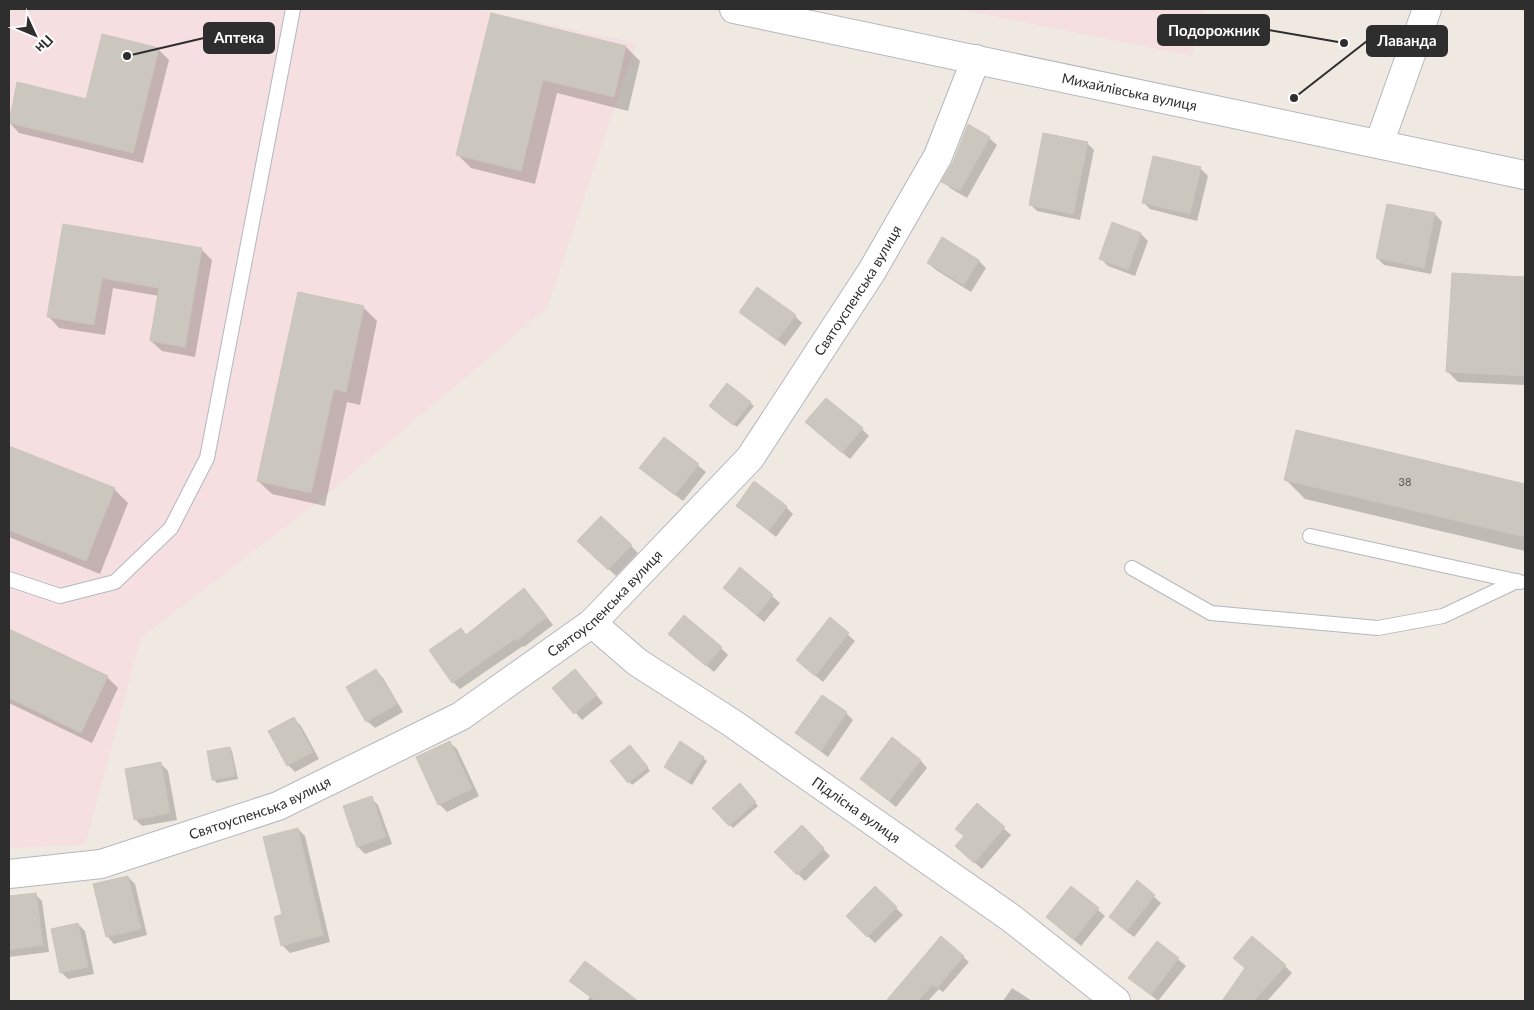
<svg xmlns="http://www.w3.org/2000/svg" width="1534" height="1010" viewBox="0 0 1534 1010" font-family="Lato,sans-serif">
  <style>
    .medical { fill: #f5dfe0 }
    .shadow { fill: #0003 }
    .building { fill: #cbc7bf; stroke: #cbc5ba }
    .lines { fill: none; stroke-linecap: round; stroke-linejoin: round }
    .lane-casing { stroke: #b4b7c1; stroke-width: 16 }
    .street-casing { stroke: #b4b7c1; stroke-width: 30 }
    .secondary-casing { stroke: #b4b7c1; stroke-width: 30 }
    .lane { stroke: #fff; stroke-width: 14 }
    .street { stroke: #fff; stroke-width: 28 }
    .secondary { stroke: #fff; stroke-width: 28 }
    .labels { text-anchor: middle; stroke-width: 4; stroke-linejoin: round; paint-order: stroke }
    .number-label { font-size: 11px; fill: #555452 }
    .street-label { font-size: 14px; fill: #2e2e2e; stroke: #fff }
    .leader { fill: none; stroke: #2e2e2e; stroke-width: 2 }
    .callout-dot { fill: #2e2e2e; stroke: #fff; stroke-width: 2 }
    .callout { fill: #2e2e2e; stroke: #2e2e2e; stroke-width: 2 }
    .callout-label { font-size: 15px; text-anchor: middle; font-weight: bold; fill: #fff }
  </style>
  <rect width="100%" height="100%" fill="#efe9e1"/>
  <!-- medical -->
  <g class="medical">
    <path d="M9,9h467l160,34 -89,265 -224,190 -182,140 -56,207 -76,3z"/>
    <path d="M957,9h247l-12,47z"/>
  </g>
  <!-- shadow -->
  <g class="shadow">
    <path d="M492,15l134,32 14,14 -12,50 -71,-18 -22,91 -64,-16 -13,-13z"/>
    <path d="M158,49l11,11 -26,103 -124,-30 -10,-11 9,-38 69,16z"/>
    <path d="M989,138l8,7 -30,53 -17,-10 -7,-7z"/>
    <path d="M1087,143l7,7 -14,70 -43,-9 -7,-7z"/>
    <path d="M1154,157l47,12 7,7 -11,45 -47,-12 -7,-7z"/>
    <path d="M1435,214l7,8 -11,52 -47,-9 -7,-7z"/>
    <path d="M1113,224l28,10 7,7 -13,35 -27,-10 -7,-7z"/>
    <path d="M64,226l137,23 11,11 -17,97 -33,-6 -11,-10 8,-45 -46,-8 -8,47 -46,-7 -10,-11z"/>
    <path d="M943,239l36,22 7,7 -15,24 -35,-22 -8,-7z"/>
    <path d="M1453,274l72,4v107l-67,-3 -11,-11z"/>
    <path d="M363,307l14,14 -17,84 -13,-3 -22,104 -53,-12 -14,-13z"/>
    <path d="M740,312l55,4 7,7 -17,23z"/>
    <path d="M727,385l27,21 -17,21 -23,-18z"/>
    <path d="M814,429h48l7,7 -19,23z"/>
    <path d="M1297,432l228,53v66l-220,-52 -19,-19z"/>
    <path d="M664,438l42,34 -23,29 -35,-27z"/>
    <path d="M9,447l105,42 14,14 -28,71 -91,-37z"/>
    <path d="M737,506l49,1 7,7 -17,23z"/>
    <path d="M579,541l52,5 7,7 -22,23z"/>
    <path d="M740,569l40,34 -16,19 -32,-27z"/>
    <path d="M531,597l22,28 -29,22 -1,-1 -63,43 -7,-7 14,-46z"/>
    <path d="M830,619l25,22 -32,41 -26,-22z"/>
    <path d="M9,630l99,48 10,10 -26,55 -83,-40z"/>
    <path d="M670,634l51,14 7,7 -14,17z"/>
    <path d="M376,671l7,7 20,34 -28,16 -8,-7z"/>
    <path d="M582,678l21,25 -21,17 -28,-32z"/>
    <path d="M846,713l7,7 -25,37 -31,-24z"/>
    <path d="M294,719l7,7 18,33 -24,13 -7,-7z"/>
    <path d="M449,742l8,7 22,47 -32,16 -8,-8 -22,-47z"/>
    <path d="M681,743l26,18 -15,24 -23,-15z"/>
    <path d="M229,748l3,3 6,28 -21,4 -4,-4z"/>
    <path d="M633,750l17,21 -18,14 -20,-24z"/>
    <path d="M920,760l7,8 -31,39 -34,-28z"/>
    <path d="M161,764l7,7 9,49 -35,6 -7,-7z"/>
    <path d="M739,785l19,21 -25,22 -19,-20z"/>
    <path d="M371,798l7,7 14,39 -27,10 -7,-7 -14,-40z"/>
    <path d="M977,805l34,30 -29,34 -18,-16 1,-16z"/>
    <path d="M802,827l28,29 -25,25 -29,-29z"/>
    <path d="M298,829l7,7 25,106 -40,11 -8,-8z"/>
    <path d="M128,877l7,7 12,51 -33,9 -7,-8z"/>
    <path d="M1137,882l24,21 -27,34 -17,-13z"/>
    <path d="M875,887l28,28 -28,28 -28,-27z"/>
    <path d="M1071,887l34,29 -24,30 -33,-29z"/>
    <path d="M35,894l7,7 7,51 -40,5v-59z"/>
    <path d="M78,924l7,7 9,43 -26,5 -7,-7z"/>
    <path d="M941,938l28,24 -26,30 -4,-3 -11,12h-41z"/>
    <path d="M1157,942l29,24 -28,35 -28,-23z"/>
    <path d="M585,963l48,38h-46l3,-4 -19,-16z"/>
    <path d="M1285,966l7,7 -25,28h-43l22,-32z"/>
    <path d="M1012,988l20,13h-29z"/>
  </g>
  <!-- building -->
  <g class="building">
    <path d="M491,13l135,33 -12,51 -71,-17 -22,91 -65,-16z"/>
    <path d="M102,34l57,14 -26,105 -124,-30 8,-41 69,17z"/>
    <path d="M968,124l22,13 -30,54 -19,-9 12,-20z"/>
    <path d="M1043,133l45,9 -15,72 -44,-9z"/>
    <path d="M1153,156l48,11 -11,47 -48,-11z"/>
    <path d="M1387,204l48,9 -11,55 -48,-10z"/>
    <path d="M1112,222l29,11 -13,37 -29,-11z"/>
    <path d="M63,224l139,24 -17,99 -35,-6 9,-53 -57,-10 -8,47 -47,-8z"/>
    <path d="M942,237l37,23 -15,25 -37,-22z"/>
    <path d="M1452,273l73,4v99l-79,-4z"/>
    <path d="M757,287l39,28 -19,25 -38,-28z"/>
    <path d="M298,292l66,14 -18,86 -12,-3 -23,104 -54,-12z"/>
    <path d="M727,383l24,19 -18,23 -24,-19z"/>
    <path d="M826,398l37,30 -21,25 -37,-31z"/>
    <path d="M1296,430l229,54v53l-241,-57z"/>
    <path d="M664,437l35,27 -24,31 -36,-27z"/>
    <path d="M9,446l106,42 -29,73 -77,-31z"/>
    <path d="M754,481l33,25 -18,24 -33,-24z"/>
    <path d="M601,516l31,29 -24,25 -31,-29z"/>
    <path d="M740,567l33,28 -16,20 -34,-27z"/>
    <path d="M524,588l23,29 -31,24 -1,-2 -63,44 -23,-33 32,-22 5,7z"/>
    <path d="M684,615l38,32 -16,19 -38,-32z"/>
    <path d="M830,617l19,16 -34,43 -19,-16z"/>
    <path d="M9,629l99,47 -27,57 -72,-35z"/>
    <path d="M376,669l21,35 -31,18 -20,-35z"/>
    <path d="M575,669l22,26 -23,19 -22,-26z"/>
    <path d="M822,695l25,17 -26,39 -26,-18z"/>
    <path d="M294,717l19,35 -26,14 -19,-35z"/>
    <path d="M892,737l29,23 -32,41 -29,-22z"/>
    <path d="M450,741l22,48 -34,16 -22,-48z"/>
    <path d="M680,741l24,16 -16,25 -24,-15z"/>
    <path d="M630,745l18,22 -20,16 -18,-22z"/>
    <path d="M230,747l5,29 -23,4 -5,-29z"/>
    <path d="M161,762l9,51 -36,7 -9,-51z"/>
    <path d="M740,783l16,19 -27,24 -17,-18z"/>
    <path d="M372,796l14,41 -29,10 -14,-41z"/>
    <path d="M977,803l28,24 -31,36 -19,-17 9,-10 -9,-7z"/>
    <path d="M802,825l22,23 -27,27 -23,-23z"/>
    <path d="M298,828l25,107 -42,11 -7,-29 8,-3 -19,-77z"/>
    <path d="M128,876l13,53 -35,8 -13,-53z"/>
    <path d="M1137,880l18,15 -28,36 -18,-14z"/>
    <path d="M875,886l22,21 -30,30 -21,-21z"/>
    <path d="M1071,886l28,22 -25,32 -28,-23z"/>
    <path d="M36,893l7,52 -34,5v-54z"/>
    <path d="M78,923l10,44 -28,6 -9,-44z"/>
    <path d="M941,936l23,20 -27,32 -4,-4 -15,17h-32z"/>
    <path d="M1252,936l34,29 -32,36h-32l23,-33 -12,-10z"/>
    <path d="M1157,941l22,17 -28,37 -23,-17z"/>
    <path d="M585,961l53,40h-42l-27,-20z"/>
  </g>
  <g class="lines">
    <!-- lane casing -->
    <g class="lane-casing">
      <g id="lane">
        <path d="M1310,536l210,46"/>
        <path d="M1132,568l79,45 167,15 65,-12 74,-35"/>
        <path d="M9,579l51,17 55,-14 56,-54 36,-70 86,-449"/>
      </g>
    </g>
    <!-- street casing -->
    <g class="street-casing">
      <g id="street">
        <path d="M1379,144l48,-135"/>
        <path id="s1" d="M592,623l45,39 95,61 279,195 105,83"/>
        <path id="s2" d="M9,874l92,-10 177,-58 183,-90 131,-93 158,-165 122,-187 66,-115 38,-97"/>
      </g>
    </g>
    <!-- secondary casing -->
    <g class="secondary-casing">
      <g id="secondary">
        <path id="s3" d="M734,9l791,166"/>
      </g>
    </g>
    <!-- lane -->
    <use href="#lane" class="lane"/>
    <!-- street -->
    <use href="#street" class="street"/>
    <!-- secondary -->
    <use href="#secondary" class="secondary"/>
  </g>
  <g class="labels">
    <!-- number labels -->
    <g class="number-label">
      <text x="1405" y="486">38</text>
    </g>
    <!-- street labels -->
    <g class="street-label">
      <text dy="5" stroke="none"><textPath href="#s3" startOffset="404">Михайлівська вулиця</textPath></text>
      <text dy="5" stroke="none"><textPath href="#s2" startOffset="1071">Святоуспенська вулиця</textPath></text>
      <text dy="5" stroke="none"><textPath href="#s2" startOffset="666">Святоуспенська вулиця</textPath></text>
      <text dy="5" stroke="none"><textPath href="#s2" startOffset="261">Святоуспенська вулиця</textPath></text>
      <text dy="5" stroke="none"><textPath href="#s1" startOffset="324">Підлісна вулиця</textPath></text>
    </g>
  </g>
  <!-- callouts -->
  <path class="leader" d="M1344 43L1269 30M127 56L204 38M1294 98L1367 41"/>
  <g class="callout-dot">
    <circle cx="1344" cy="43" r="5"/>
    <circle cx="127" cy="56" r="5"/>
    <circle cx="1294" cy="98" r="5"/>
  </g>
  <g class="callout">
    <rect x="1158" y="15" width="111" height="30" rx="5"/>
    <rect x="204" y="23" width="70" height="30" rx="5"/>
    <rect x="1367" y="26" width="80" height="30" rx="5"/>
  </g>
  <g class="callout-label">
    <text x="1214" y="36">Подорожник</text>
    <text x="239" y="43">Аптека</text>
    <text x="1407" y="46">Лаванда</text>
  </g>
  <!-- border -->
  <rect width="1534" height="1010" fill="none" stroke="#2e2e2e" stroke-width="20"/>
  <!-- north arrow -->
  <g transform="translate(35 35) rotate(134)" stroke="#ffffff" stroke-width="4" paint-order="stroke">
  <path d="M0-4L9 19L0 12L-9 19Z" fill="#2e2e2e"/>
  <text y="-8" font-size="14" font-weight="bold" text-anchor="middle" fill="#2e2e2e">Пн</text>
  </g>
</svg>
